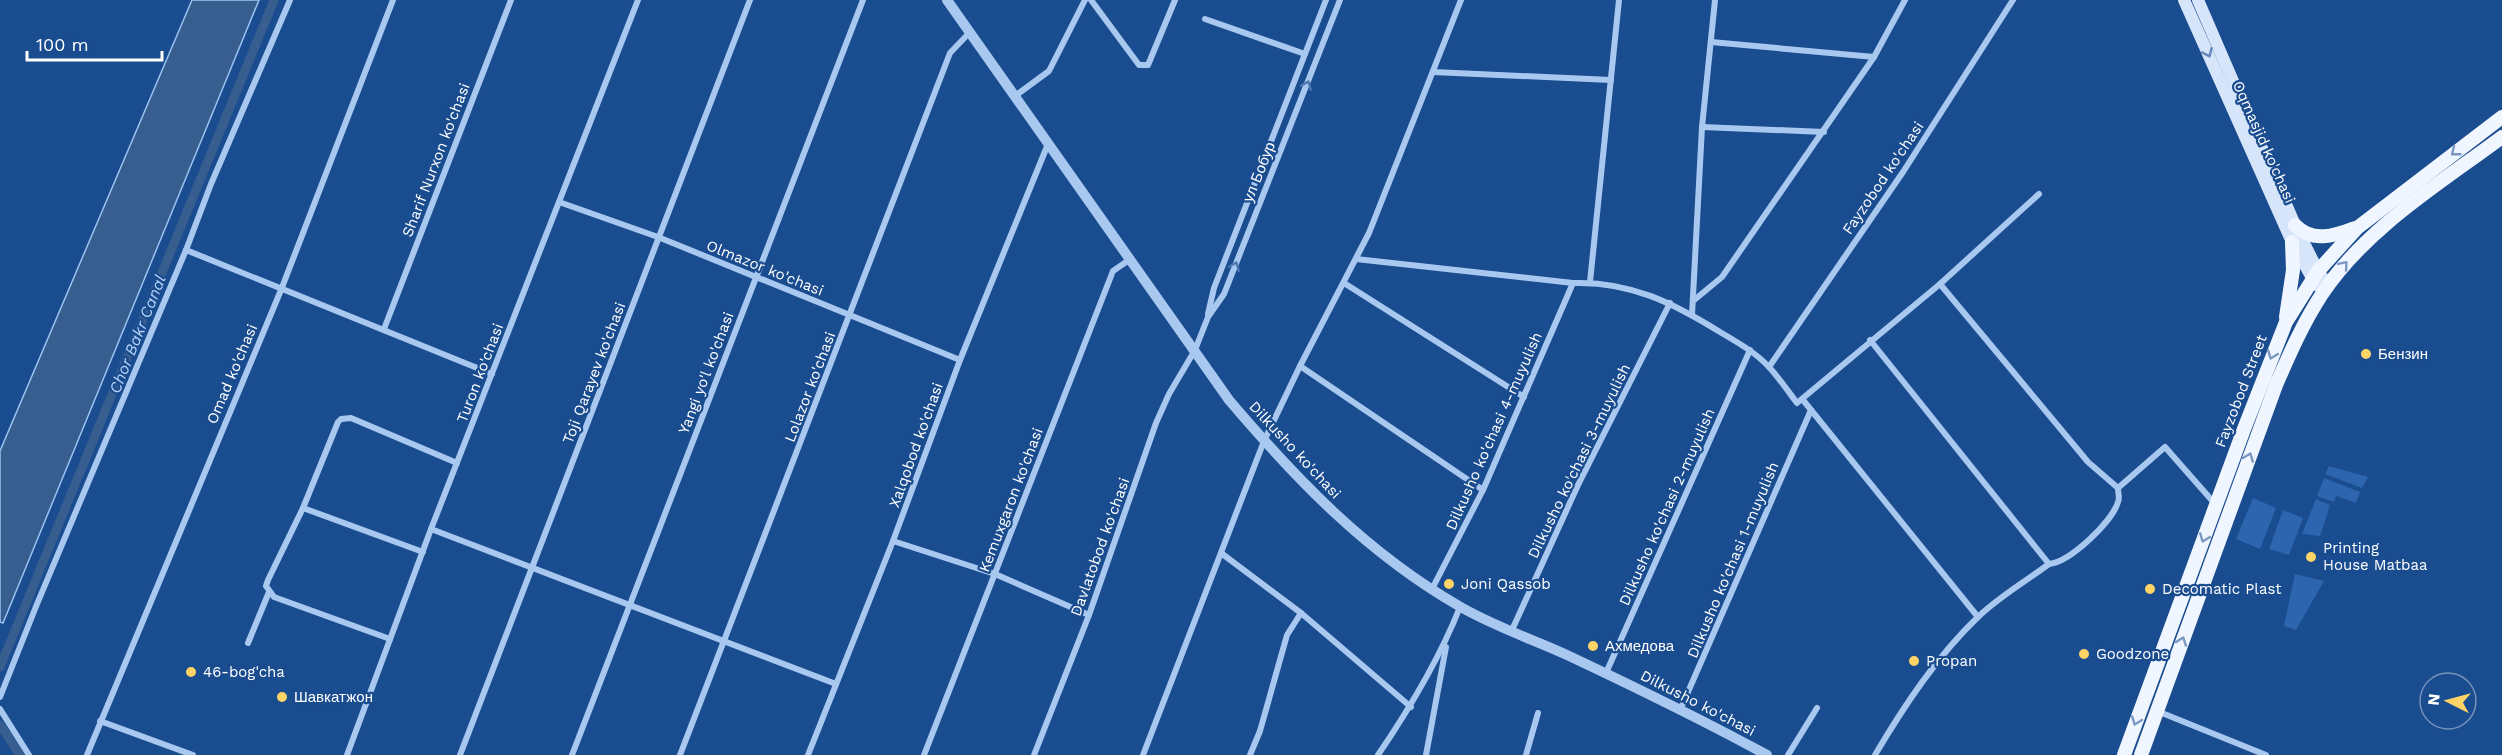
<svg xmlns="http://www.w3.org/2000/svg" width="2502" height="755" viewBox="0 0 2502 755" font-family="'Work Sans',sans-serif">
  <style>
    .green { fill: #2d66ae }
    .water { fill: #385d8f; stroke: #9bc2f1; stroke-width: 1.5 }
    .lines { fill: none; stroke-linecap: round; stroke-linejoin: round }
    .canal { stroke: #385d8f; stroke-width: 9 }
    .minor { stroke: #a9c8ef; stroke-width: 6 }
    .tertiary { stroke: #a9c8ef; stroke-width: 10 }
    .secondary { stroke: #d6e5fa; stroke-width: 12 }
    .primary { stroke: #f0f6ff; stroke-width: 14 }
    .oneway { stroke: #6589ba }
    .oneway2 { stroke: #4c77b1 }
    .oneway3 { stroke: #7a98c2 }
    .poi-dot { fill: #ffd466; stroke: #1a4c90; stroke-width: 2 }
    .labels { text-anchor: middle; stroke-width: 4.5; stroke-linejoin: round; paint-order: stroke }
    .street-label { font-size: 15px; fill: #fff; stroke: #1a4c90 }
    .poi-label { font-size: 15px; fill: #fff; stroke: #1a4c90; text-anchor: start }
    .water-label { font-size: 16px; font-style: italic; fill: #b5d2f6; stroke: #1a4c90 }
  </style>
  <rect width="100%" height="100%" fill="#1a4c90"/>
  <!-- green -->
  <g class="green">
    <path d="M2329,466l39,11 -6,11 -37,-14z"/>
    <path d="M2324,478l36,14 -4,11 -20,-7 -2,6 -17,-6z"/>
    <path d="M2253,498l23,10 -16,41 -24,-10z"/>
    <path d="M2316,499l14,6 -10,31 -18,-2z"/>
    <path d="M2283,510l20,8 -14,37 -20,-6z"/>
    <path d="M2295,574l29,7 -28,49 -12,-4z"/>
  </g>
  <!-- water -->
  <path class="water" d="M192,0h67l-256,623 -3,-1v-171z"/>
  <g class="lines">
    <!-- canal -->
    <g class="canal">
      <path d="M0,667l274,-667"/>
      <path d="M0,725l20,30"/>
    </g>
    <!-- minor -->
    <g class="minor">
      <path d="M1091,0l48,65h9l27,-65"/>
      <path d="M1205,19l100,35"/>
      <path d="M1711,42l163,15"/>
      <path d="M1433,72l178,8"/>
      <path d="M1015,96l34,-25 36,-71"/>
      <path d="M1702,127l122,5"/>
      <path d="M559,202l99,35 302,123"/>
      <path d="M186,250l306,124"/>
      <path d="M1356,259l217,24c57,-2 100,20 147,49 17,10 35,20 49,35 10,11 19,24 28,36l143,-119 99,-90"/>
      <path d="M1590,282l29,-282"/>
      <path d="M1344,283l180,114"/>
      <path d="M1940,284l148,178 30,26"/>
      <path d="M1693,301l29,-24 152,-220 31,-57"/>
      <path d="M1208,314l6,-26 112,-288"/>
      <path d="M1692,315l10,-188 13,-127"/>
      <path d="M384,329l127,-329"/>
      <path d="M1870,340l179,224"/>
      <path d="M1300,366l183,124"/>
      <path d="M1769,367l134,-195 110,-172"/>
      <path d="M1803,400l175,217"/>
      <path d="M303,508l120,44"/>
      <path d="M431,529l405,155"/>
      <path d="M893,541l102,33 94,41"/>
      <path d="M1221,553l80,60 110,94"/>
      <path d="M1432,589l51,-99 90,-207"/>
      <path d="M1512,630l66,-145 92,-182"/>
      <path d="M390,639l-116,-42 -8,-11 2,-6 35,-72 35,-86 3,-3 10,-1 106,45"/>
      <path d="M248,643l21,-51"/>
      <path d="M1606,673l144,-323"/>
      <path d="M0,697l37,-93 149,-354 25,-66 79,-184"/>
      <path d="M1681,708l130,-298"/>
      <path d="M0,709l29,46"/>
      <path d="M2157,711l109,44"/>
      <path d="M100,721l93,34"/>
      <path d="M87,755l194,-465 112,-290"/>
      <path d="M347,755l84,-226 207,-529"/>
      <path d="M460,755l290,-755"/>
      <path d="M572,755l291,-755"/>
      <path d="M680,755l270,-702 20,-21"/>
      <path d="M808,755l85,-214 67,-181 88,-216"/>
      <path d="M924,755l189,-484 16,-11"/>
      <path d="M1034,755l55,-140 67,-192 13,-29 26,-44 13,-33 16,-23 116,-294"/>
      <path d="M1143,755l121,-314 36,-75 69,-133 92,-233"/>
      <path d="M1250,755l10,-24 27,-96 14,-22"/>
      <path d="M1378,755c32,-47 61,-95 82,-148"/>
      <path d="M1426,755l20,-108"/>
      <path d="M1526,755l12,-42"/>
      <path d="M1788,755l29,-47"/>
      <path d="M1875,755c29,-49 62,-99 104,-139 21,-20 47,-35 70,-52 21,-2 63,-42 69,-62 2,-4 0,-9 0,-14l47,-41 51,58"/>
    </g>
    <!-- tertiary -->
    <path class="tertiary" d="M947,0l282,400c68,80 138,153 230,206 34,20 73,33 108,49 68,32 134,64 200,100"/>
    <!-- secondary -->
    <g class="secondary">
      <path d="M2184,0l108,242 24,43"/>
      <path d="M2198,0l97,225 23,46 10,14"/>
    </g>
    <!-- primary -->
    <g class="primary">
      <path d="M2295,225c17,18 39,11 60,3"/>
      <path d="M2286,317l7,-47 -1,-28"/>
      <path d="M2124,755l120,-326 42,-107 32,-51 39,-43 145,-111"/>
      <path d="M2141,755l135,-370c14,-32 27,-62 46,-91 44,-66 117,-110 180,-157"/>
    </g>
  </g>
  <!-- one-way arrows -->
  <defs><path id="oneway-chevron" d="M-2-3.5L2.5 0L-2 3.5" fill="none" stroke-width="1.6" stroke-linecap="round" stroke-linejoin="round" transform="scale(1.5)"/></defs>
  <use class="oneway" href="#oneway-chevron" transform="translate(2208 53) rotate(66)"/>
  <g class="oneway2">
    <use href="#oneway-chevron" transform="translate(1307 85) rotate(-68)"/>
    <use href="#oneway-chevron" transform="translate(1235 266) rotate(-68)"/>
  </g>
  <g class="oneway3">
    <use href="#oneway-chevron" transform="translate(2455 152) rotate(142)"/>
    <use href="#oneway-chevron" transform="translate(2344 265) rotate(-50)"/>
    <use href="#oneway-chevron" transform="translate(2272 355) rotate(111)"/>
    <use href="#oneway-chevron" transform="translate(2249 457) rotate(-69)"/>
    <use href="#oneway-chevron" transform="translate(2204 538) rotate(111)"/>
    <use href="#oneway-chevron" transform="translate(2182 641) rotate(-70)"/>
    <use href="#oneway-chevron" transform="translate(2136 721) rotate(110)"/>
  </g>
  <!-- markers -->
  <g class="poi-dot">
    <circle cx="2366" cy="354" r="6"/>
    <circle cx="2311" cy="557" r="6"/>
    <circle cx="1449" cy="584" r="6"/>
    <circle cx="2150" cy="589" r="6"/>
    <circle cx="1593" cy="646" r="6"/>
    <circle cx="2084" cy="654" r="6"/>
    <circle cx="1914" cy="661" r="6"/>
    <circle cx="191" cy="672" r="6"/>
    <circle cx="282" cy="697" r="6"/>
  </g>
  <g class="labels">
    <!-- street labels -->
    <g class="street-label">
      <text transform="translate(2264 142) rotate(66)" y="5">Oqmasjid ko'chasi</text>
      <text transform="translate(436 160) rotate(-69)" y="5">Sharif Nurxon ko'chasi</text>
      <text transform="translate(1259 172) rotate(-68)" y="5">ул Бобур</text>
      <text transform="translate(1883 178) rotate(-56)" y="5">Fayzobod ko'chasi</text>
      <text transform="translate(765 268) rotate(22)" y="5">Olmazor ko'chasi</text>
      <text transform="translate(480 373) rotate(-69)" y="5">Turon ko'chasi</text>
      <text transform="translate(594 373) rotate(-69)" y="5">Toji Qarayev ko'chasi</text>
      <text transform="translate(706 373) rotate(-69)" y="5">Yangi yo'l ko'chasi</text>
      <text transform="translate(232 374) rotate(-67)" y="5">Omad ko'chasi</text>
      <text transform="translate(810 387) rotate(-69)" y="5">Lolazor ko'chasi</text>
      <text transform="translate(2241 391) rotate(-69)" y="5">Fayzobod Street</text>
      <text transform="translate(1494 431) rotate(-66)" y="5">Dilkusho ko'chasi 4-muyulish</text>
      <text transform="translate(916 445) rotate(-70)" y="5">Xalqobod ko'chasi</text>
      <text transform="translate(1295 450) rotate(47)" y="5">Dilkusho ko'chasi</text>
      <text transform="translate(1579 461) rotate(-64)" y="5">Dilkusho ko'chasi 3-muyulish</text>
      <text transform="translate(1011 500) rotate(-69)" y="5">Kemuxgaron ko'chasi</text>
      <text transform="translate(1667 507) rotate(-66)" y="5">Dilkusho ko'chasi 2-muyulish</text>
      <text transform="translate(1100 547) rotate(-70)" y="5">Davlatobod ko'chasi</text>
      <text transform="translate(1733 560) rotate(-67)" y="5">Dilkusho ko'chasi 1-muyulish</text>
      <text transform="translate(1698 703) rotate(27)" y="5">Dilkusho ko'chasi</text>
    </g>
    <!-- poi labels -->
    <g class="poi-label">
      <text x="2378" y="359">Бензин</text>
      <text x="2323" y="553">Printing<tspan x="2323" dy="17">House Matbaa</tspan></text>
      <text x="1461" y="589">Joni Qassob</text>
      <text x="2162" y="594">Decomatic Plast</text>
      <text x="1605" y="651">Ахмедова</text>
      <text x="2096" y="659">Goodzone</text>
      <text x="1926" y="666">Propan</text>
      <text x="203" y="677">46-bog'cha</text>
      <text x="294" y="702">Шавкатжон</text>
    </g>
    <!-- water labels -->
    <g class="water-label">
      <text transform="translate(137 334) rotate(-68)" y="6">Chor Bakr Canal</text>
    </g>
  </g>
  <!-- north arrow -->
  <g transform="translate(2448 701) rotate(276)"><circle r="28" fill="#1a4c90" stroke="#7694bc" stroke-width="1.5"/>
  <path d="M0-4.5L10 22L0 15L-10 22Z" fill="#ffd466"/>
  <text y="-9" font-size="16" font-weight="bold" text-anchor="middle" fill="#ffffff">N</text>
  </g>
  <!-- scale -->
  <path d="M27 51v9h135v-9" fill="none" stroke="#ffffff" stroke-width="3"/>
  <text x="36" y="51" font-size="18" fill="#ffffff" stroke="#1a4c90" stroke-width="4.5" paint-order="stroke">100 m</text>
</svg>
